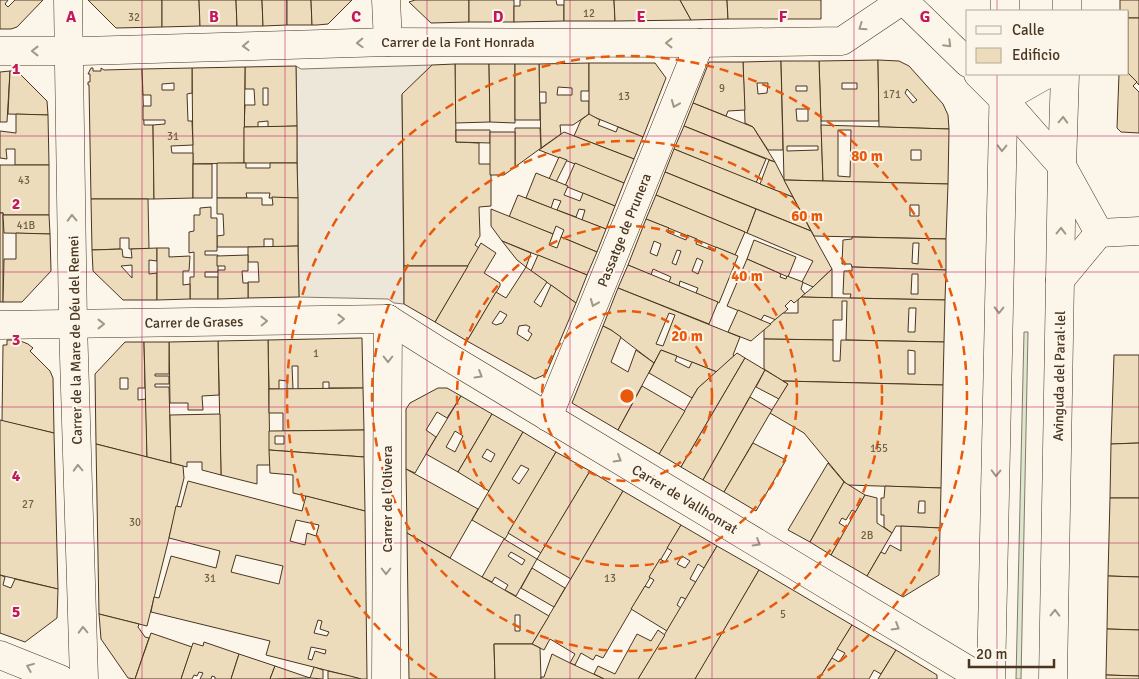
<svg xmlns="http://www.w3.org/2000/svg" width="1139" height="679" viewBox="0 0 1139 679" font-family="Signika,sans-serif">
  <style>
    .green { fill: #dce7d0; stroke: #887966 }
    .parking { fill: #ede7d9; stroke: #887966 }
    .building { fill: #ecdcbc; stroke: #4a3520; fill-rule: evenodd }
    .lines { fill: none; stroke-linecap: round; stroke-linejoin: round }
    .minor-casing { stroke: #4a3520; stroke-width: 29 }
    .major-casing { stroke: #4a3520; stroke-width: 29 }
    .minor { stroke: #fbf6e9; stroke-width: 28 }
    .major { stroke: #fbf6e9; stroke-width: 28 }
    .oneway { stroke: #a29684 }
    .grid { fill: none; stroke: #c2185b; stroke-width: 1; stroke-opacity: 0.55 }
    .ring { fill: none; stroke: #e8590c; stroke-width: 2.5; stroke-dasharray: 9 6 }
    .labels { text-anchor: middle; stroke-width: 4; stroke-linejoin: round; paint-order: stroke }
    .number-label { font-size: 11px; fill: #725f47 }
    .street-label { font-size: 14px; fill: #4a3520; stroke: #fbf6e9 }
    .grid-label { font-size: 16px; text-anchor: middle; font-weight: bold; fill: #c2185b; stroke: #fbf6e9; stroke-width: 4; stroke-linejoin: round; paint-order: stroke }
    .centre { fill: #e8590c; stroke: #fbf6e9; stroke-width: 2.5 }
    .ring-label { font-size: 15px; text-anchor: middle; font-weight: bold; fill: #e8590c; stroke: #fbf6e9; stroke-width: 4; stroke-linejoin: round; paint-order: stroke }
  </style>
  <rect width="100%" height="100%" fill="#fbf6e9"/>
  <!-- green -->
  <path class="green" d="M1024,332h4l-7,347h-5z"/>
  <!-- parking -->
  <path class="parking" d="M432,65l-30,30 2,209 -10,-1 -6,-4 -89,-2 -3,-231 5,3z"/>
  <!-- building -->
  <g class="building">
    <path d="M0,0h8l-3,4 3,3 7,-7h28l-26,27 -6,2h-11z"/>
    <path d="M88,0h74v27l-46,1z"/>
    <path d="M162,0h37l1,26 -38,1z"/>
    <path d="M199,0h37l1,26h-37z"/>
    <path d="M236,0h26l1,26h-26z"/>
    <path d="M262,0h25v25l-24,1z"/>
    <path d="M287,0h24l1,25h-25z"/>
    <path d="M311,0h41l-24,24 -11,1h-5z"/>
    <path d="M415,0h54v22l-38,1 -22,-21z"/>
    <rect x="469" y="0" width="45" height="22"/>
    <path d="M520,0h36l1,5h7v16l-50,1v-16h6z"/>
    <path d="M564,0h50l1,21h-51z"/>
    <path d="M614,0h66l11,20 -76,1z"/>
    <path d="M680,0h47l1,19 -37,1z"/>
    <path d="M727,0h94v19h-93z"/>
    <path d="M1120,0h19v18h-11v-7h-8z"/>
    <path d="M1128,18h11v67l-11,-12z"/>
    <path d="M878,60l1,61h-58l-2,-60zM842,83h15v6h-15z"/>
    <path d="M878,60l21,1 10,5 34,38 5,11 1,14 -70,-2zM907,89l10,11 -4,3 -8,-10z"/>
    <path d="M781,61l2,89h-15l-15,-23 -8,-4 -2,-61zM757,83h11l-1,10 -9,1z"/>
    <path d="M781,61h38l4,120 -39,-1zM796,86h11v5h-11zM796,109h12v12h-11zM787,146h31v4l-31,1z"/>
    <path d="M709,62h34l2,48 -17,1 -2,5 -33,-13z"/>
    <path d="M589,63v28h-8v10h8v13l-16,11h-13l1,9 -20,14 -1,-45h6v-11h-7v-28zM558,87l14,1v7h-15z"/>
    <path d="M589,63h66l11,15 -23,59 -54,-22z"/>
    <path d="M455,64h34l1,58 -35,1z"/>
    <path d="M455,64l1,78 23,1v21h12v42l-12,1 1,29 -5,9 4,3 -11,18h-64l-2,-172 30,-29z"/>
    <path d="M489,64h26v59l-25,-1z"/>
    <path d="M515,64h24l1,56h-25z"/>
    <path d="M296,66l1,60 -29,1v-6l-10,1v5h-14l1,-22h10l-1,-16h-9v-22zM263,88h5v17h-5z"/>
    <path d="M245,67l-1,96 -51,1 -1,-96z"/>
    <path d="M91,68h2v3h8v-3l3,2 38,-1 2,56h9l1,74h-63l-2,-114h-1v-3h2v-8h-2z"/>
    <path d="M192,68v25l-5,1 1,27h4l1,24 -22,1 1,7h21v45l-39,1 -1,-74 12,-1v-4h-22v-14h8v-11h-8l-1,-26zM174,83v7h-12v-6z"/>
    <path d="M10,71l-3,51h-7v-50z"/>
    <path d="M10,71h6l3,2 28,28 1,14 -40,-1z"/>
    <path d="M1128,73l9,9 -4,4 6,6v41l-18,-1 -4,-4 2,-54z"/>
    <path d="M693,103l60,24 22,35 -91,-36z"/>
    <path d="M16,114l32,1 1,50h-34v-16h-9l1,10 -7,-1v-27l16,2z"/>
    <path d="M589,114l11,6 -2,5 18,7 2,-5 25,10 -9,22 -60,-23 7,-16z"/>
    <path d="M821,125l128,4 -1,55 -125,-3zM838,130h13l-1,47 -12,-1zM911,150h10v10h-10z"/>
    <path d="M297,126v37h-53v-36z"/>
    <path d="M684,126l82,33 -10,24 -82,-34z"/>
    <path d="M515,128h25l1,20 -26,19z"/>
    <path d="M456,130h34v13l-34,-1z"/>
    <path d="M490,132h25v35l-11,8h-14z"/>
    <path d="M564,132l70,27 -10,24 -85,-33z"/>
    <path d="M674,149l119,48 18,34 -146,-59z"/>
    <path d="M559,157l8,3 -11,22 -7,-3z"/>
    <path d="M769,160l6,2 18,35 -33,-13z"/>
    <path d="M217,163h29v5h24v-5h27l1,35h-29l1,-5h-24l1,5h-30z"/>
    <path d="M575,163l49,20 -9,23 -50,-20z"/>
    <rect x="193" y="164" width="19" height="34"/>
    <path d="M0,165h49v50h-46v-2h-3z"/>
    <path d="M665,172l91,37 -9,24 -91,-38z"/>
    <path d="M536,173l32,13 -4,9 16,6 3,-8 32,13 -9,23 -24,-9 3,-10 -6,-1 -3,8 -19,-7 4,-9 -7,-2 -3,9 -25,-10z"/>
    <path d="M784,180l164,4 -2,55 -132,-3zM910,205h9v11h-9z"/>
    <path d="M518,195l88,34 -9,23 -36,-15 3,-7 -8,-4 -3,8 -44,-17z"/>
    <path d="M656,195l89,37 -10,23 -89,-36z"/>
    <path d="M272,197l26,1v48l-25,1v-8h-9v8h-47v-11l7,-1 -1,-21h-6v-16h45v7h11z"/>
    <path d="M91,199h57l1,50h-20v-11h-9v11l-28,1z"/>
    <path d="M211,207v11h6v33h-12v4h13v17h-13v5h13v22h-28v-22h4v-25l-5,1v-21l5,-1v-16h6v-7z"/>
    <path d="M491,209l62,25 -4,11 8,3 4,-11 36,15 -10,23 -85,-34 -11,-15z"/>
    <path d="M756,209l55,22 21,38 -19,18 -11,-5 11,-21 -66,-28z"/>
    <rect x="0" y="213" width="3" height="89"/>
    <path d="M3,215h46l1,19 -46,-1z"/>
    <path d="M646,219l23,9 -2,4 14,6 5,2 1,-5 10,4 -1,5 18,7 2,-4 22,9 -19,47 -23,-10 2,-5 -18,-7 -1,5 -10,-4 2,-5 -18,-8 -2,6 -23,-10zM654,241l7,3 -4,12 -7,-3zM677,250l4,1 -5,14 -4,-2zM697,258l6,3 -5,13 -6,-3z"/>
    <path d="M16,233l34,1 1,37 -29,31h-19l1,-43h12z"/>
    <path d="M852,237l94,2v31l-94,-3 -1,-3h-9l1,-24 9,-1zM913,243h6l-1,21 -6,-1z"/>
    <path d="M754,240l42,17 -8,20 -41,-18z"/>
    <path d="M502,241l29,12 -5,14 -9,-7z"/>
    <path d="M481,243l15,10 -12,20 16,10v3l-33,55 -32,-19z"/>
    <path d="M298,246l1,51 -51,1v-16h11l-1,-20h-10v-15z"/>
    <path d="M157,248v13l-8,-1v14l8,-1v27h-34l-30,-29 -1,-21 30,-1 1,8 9,1 -1,-9zM132,265v13l-11,-12z"/>
    <path d="M157,248h12v9l21,-1 -1,15h-6v14l7,-1v15l-33,1z"/>
    <path d="M248,255v16h-6l1,12h5v15l-30,1v-29h7v-4h-8v-10z"/>
    <path d="M538,255l49,20 -11,28 -45,-32z"/>
    <path d="M747,259l34,15 -1,3 6,2 1,-3 16,6 -2,7 4,5 -11,9 -3,-3 -6,6 3,3 -12,11 -12,-5 -3,5 -34,-14z"/>
    <path d="M628,265l90,37 -9,22 -91,-36z"/>
    <path d="M404,266h64l-33,56 -31,-18z"/>
    <path d="M526,267l21,15 -13,20 7,5 10,-22 25,18 -30,71 -11,5 -68,-38 29,-49 10,6zM500,311l7,4 -5,8 -6,2 -4,-2zM526,325l4,2 -2,4 4,3 -4,7 -11,-7 2,-8z"/>
    <path d="M852,267l94,3 -1,30 -95,-2 1,-4h-8l1,-23h8zM912,274h6v20h-7z"/>
    <path d="M832,269v29l-31,-1 12,-10z"/>
    <path d="M618,288l122,49 -7,18 1,1 -17,16 -56,-22 -7,13 -43,-33 -8,-4zM669,313l6,2 -12,31 -7,-2z"/>
    <path d="M801,297l144,3 -1,42 -98,-2 1,-39h-5v19h-9v20l-69,-1v-10l19,-16h15v-13zM909,308h7l-1,24h-7z"/>
    <path d="M738,310l23,10 10,4 -20,17 -23,-9z"/>
    <path d="M603,326l8,4 10,7 -10,25 17,10 8,-22 18,13 -36,67 -46,-27z"/>
    <path d="M362,338l1,50h-34v-6h-6v7h-25v-23h-6l1,23h-6v-8l-8,-1v9h-10l-1,-49z"/>
    <path d="M764,339l69,1v21h7l1,-21 103,2 -1,43 -160,-4 -19,-12zM908,350l7,1v23h-7z"/>
    <path d="M7,340h11l10,4 5,4 -3,3 20,20 3,7 1,55 -52,-12 1,-76h4z"/>
    <path d="M268,340l2,125h-13v19l-36,-9 -3,-134z"/>
    <path d="M218,341l1,54 -17,1 1,14h-15v-7h-18l-1,-61z"/>
    <path d="M125,342h19l1,46h-7v12l8,-1 1,58 -51,-13 -1,-70zM120,378h8v11h-8z"/>
    <path d="M144,342h25v32h-14v2h14v8h-14v3h14l2,76 -24,-6z"/>
    <path d="M661,350l16,6 -2,5 14,7 3,-6 25,10 -19,16 -6,10 -43,-25z"/>
    <path d="M737,353l8,5 -64,109 -22,-13 39,-66z"/>
    <path d="M1114,355h25v88l-28,1z"/>
    <path d="M745,358l20,12 -62,110 -22,-13z"/>
    <path d="M765,370l23,14 -9,15 -23,-12z"/>
    <path d="M783,381l160,4 -2,103 -94,-3 -43,-52 -34,-20 18,-29z"/>
    <path d="M642,386l43,25 -26,43 -41,-24z"/>
    <path d="M363,388l1,42 -81,1v-18h-14v-24z"/>
    <path d="M438,388h9l14,8 -14,22 -10,-6 -11,18 10,7 -21,36 -9,-4v-60l4,-6z"/>
    <path d="M461,396l31,18 -34,58 -32,-18zM455,431l8,5 -8,16 -9,-5z"/>
    <path d="M750,397l22,13 -48,82 -21,-12z"/>
    <path d="M220,414l1,61 -19,-5v-8h-15v5l-16,-4 -1,-48z"/>
    <path d="M492,414l31,18 -34,59 -31,-19zM487,449l8,5 -4,8 -9,-5z"/>
    <path d="M0,420l54,13 4,156 -58,-14z"/>
    <path d="M364,430v27l-95,-7v-19zM275,436h9v8h-9z"/>
    <path d="M523,432l33,20 -51,87 -33,-19zM521,465l8,4 -10,15 -7,-5z"/>
    <path d="M753,443l33,17 -30,51 -32,-19z"/>
    <path d="M1139,443v55h-29l1,-54z"/>
    <path d="M96,444l87,22 1,12 -37,148 -48,-12z"/>
    <path d="M269,450l95,7 1,54 -72,-18v-18l-23,-2z"/>
    <path d="M556,452l34,19 -49,82 -33,-20z"/>
    <path d="M828,463l16,19 -34,60 -22,-12z"/>
    <path d="M406,469l72,40 -28,49 -43,-25z"/>
    <path d="M590,471l33,20 -52,88 -34,-20z"/>
    <path d="M188,481l114,30 4,-15 59,15 2,168h-6l-95,-24 4,-14 -119,-29 3,-15 5,1 12,-42 45,12 4,-17 -51,-13 7,-32 5,1zM296,520l23,5 -3,11 -9,-3 -2,12 -15,-4zM236,555l47,11 -4,18 -48,-12zM318,620l4,1 -2,8 9,3 -2,4 -13,-3zM311,647l15,3 -1,4 -10,-3 -3,9 -4,-1z"/>
    <path d="M844,482l21,13 -9,17 -4,-2 -6,10 -4,-2 -3,5 8,5 -16,27 -21,-13z"/>
    <path d="M885,486l56,2 -1,40 -44,-2 -4,7 -8,-6v-12h-3v-17h3zM919,501h6v12h-7z"/>
    <path d="M623,491l58,34 -78,133 -7,-3 -3,5 -12,-7 -6,12 -5,-2 5,-9 -25,-15 -6,11 -12,-6z"/>
    <path d="M865,495l12,3v25l15,10 -25,43 -36,-21z"/>
    <path d="M1110,498h29v79l-31,-1z"/>
    <path d="M681,525l36,21 -13,22 -6,-4 -8,15 6,3 -10,17 -5,-2 -4,8 4,3 -14,23 -36,-22 14,-23 4,2 5,-8 -5,-3 11,-18 5,3 7,-11 -5,-3zM682,556l8,5 -5,7 -8,-4z"/>
    <path d="M901,526l39,2 -1,47 -36,22 -36,-21 14,-24 4,2 5,-9 11,6z"/>
    <path d="M407,533l142,83 -17,28h-38l1,35h-86zM515,615h5v16h-5z"/>
    <path d="M504,539l33,20 -21,37 -11,-6 3,-5 -13,-8 -3,5 -10,-5zM511,552l14,8 -3,5 -14,-9z"/>
    <path d="M717,546l42,24 -53,91 -11,18h-57z"/>
    <path d="M532,568l33,20 -11,19 -33,-19z"/>
    <path d="M759,570l93,55 -33,54h-124z"/>
    <path d="M0,575l5,2 -2,8 8,3 4,-9 43,10 -1,29 -32,24 -25,-9z"/>
    <path d="M1108,576l31,1v53l-32,-1z"/>
    <path d="M99,614l40,10 -1,3 7,10 4,1 -14,41 -7,-1 -27,-39z"/>
    <path d="M852,625l44,25 -15,24 -7,-4 -5,9h-50l13,-21 7,4 6,-9 -8,-4z"/>
    <path d="M1107,629l32,1v46l-33,-1z"/>
    <path d="M658,630l7,5 -27,44h-34l-10,-5 4,-8 17,8 22,-40 14,7z"/>
    <path d="M151,633l41,14 -11,32h-46z"/>
    <path d="M204,642l35,12 -8,25h-16v-2l-3,-1 -1,3h-11l3,-6 -4,-1 -2,4 -3,-1 -2,4h-11l12,-36 10,3z"/>
    <path d="M494,644h38l8,4 1,31h-46z"/>
    <path d="M896,650l41,25v4h-59z"/>
    <path d="M239,654l36,12 -5,13h-39z"/>
    <path d="M552,654l18,9 34,16h-63v-2h3z"/>
    <path d="M275,666l35,12 -40,1z"/>
    <path d="M314,667l9,3v9l-13,-1z"/>
    <path d="M328,671l22,5 11,3h-33z"/>
    <path d="M1106,675l33,1v3h-33z"/>
  </g>
  <g class="lines">
    <!-- minor casing -->
    <g class="minor-casing">
      <g id="minor">
        <path d="M68,0l5,324 11,355"/>
        <path d="M386,0l2,42"/>
        <path d="M903,0l65,63"/>
        <path d="M0,51h83l305,-9 312,1 142,-2 61,-41"/>
        <path d="M978,74l25,25"/>
        <path d="M388,319l49,31 546,329"/>
        <path d="M0,325l388,-6"/>
        <path d="M548,417l152,-374"/>
        <path d="M0,655l60,24"/>
        <path d="M386,679l2,-360"/>
      </g>
    </g>
    <!-- major casing -->
    <g class="major-casing">
      <g id="major">
        <path d="M1005,11v-11"/>
        <path d="M1067,11v-11"/>
        <path d="M1003,99l59,67 37,67"/>
        <path d="M1003,99l44,-25"/>
        <path d="M1099,233l40,-2"/>
        <path d="M1060,280l39,-47"/>
        <path d="M991,679l13,-605"/>
        <path d="M1053,679l9,-513 3,-92"/>
      </g>
    </g>
    <!-- minor -->
    <use href="#minor" class="minor"/>
    <!-- major -->
    <use href="#major" class="major"/>
  </g>
  <!-- one-way arrows -->
  <defs><path id="oneway-chevron" d="M-2-3.5L2.5 0L-2 3.5" fill="none" stroke-width="1.6" stroke-linecap="round" stroke-linejoin="round" transform="scale(1.25)"/></defs>
  <g class="oneway">
    <use href="#oneway-chevron" transform="translate(862 27) rotate(146)"/>
    <use href="#oneway-chevron" transform="translate(360 43) rotate(178)"/>
    <use href="#oneway-chevron" transform="translate(669 43) rotate(-180)"/>
    <use href="#oneway-chevron" transform="translate(948 44) rotate(45)"/>
    <use href="#oneway-chevron" transform="translate(246 46) rotate(178)"/>
    <use href="#oneway-chevron" transform="translate(35 51) rotate(-180)"/>
    <use href="#oneway-chevron" transform="translate(675 104) rotate(112)"/>
    <use href="#oneway-chevron" transform="translate(1063 120) rotate(-88)"/>
    <use href="#oneway-chevron" transform="translate(1002 148) rotate(91)"/>
    <use href="#oneway-chevron" transform="translate(72 218) rotate(-91)"/>
    <use href="#oneway-chevron" transform="translate(1061 231) rotate(-89)"/>
    <use href="#oneway-chevron" transform="translate(594 303) rotate(112)"/>
    <use href="#oneway-chevron" transform="translate(999 310) rotate(91)"/>
    <use href="#oneway-chevron" transform="translate(341 319) rotate(-1)"/>
    <use href="#oneway-chevron" transform="translate(264 321) rotate(-1)"/>
    <use href="#oneway-chevron" transform="translate(101 324)"/>
    <use href="#oneway-chevron" transform="translate(388 359) rotate(90)"/>
    <use href="#oneway-chevron" transform="translate(479 375) rotate(31)"/>
    <use href="#oneway-chevron" transform="translate(618 459) rotate(31)"/>
    <use href="#oneway-chevron" transform="translate(78 468) rotate(-92)"/>
    <use href="#oneway-chevron" transform="translate(996 473) rotate(91)"/>
    <use href="#oneway-chevron" transform="translate(757 543) rotate(31)"/>
    <use href="#oneway-chevron" transform="translate(386 571) rotate(90)"/>
    <use href="#oneway-chevron" transform="translate(1055 613) rotate(-89)"/>
    <use href="#oneway-chevron" transform="translate(896 627) rotate(31)"/>
    <use href="#oneway-chevron" transform="translate(83 630) rotate(-92)"/>
    <use href="#oneway-chevron" transform="translate(30 667) rotate(-158)"/>
  </g>
  <!-- grid -->
  <path class="grid" d="M142,0v679M285,0v679M427,0v679M570,0v679M712,0v679M854,0v679M997,0v11M997,74v605M0,136h1139M0,272h1139M0,407h1139M0,543h1139"/>
  <!-- distance rings -->
  <g class="ring">
    <circle cx="627" cy="396" r="85"/>
    <circle cx="627" cy="396" r="170"/>
    <circle cx="627" cy="396" r="255"/>
    <path d="M437 678A340 340 0 1 1 817 678"/>
  </g>
  <g class="labels">
    <!-- number labels -->
    <g class="number-label">
      <text x="589" y="17">12</text>
      <text x="134" y="21">32</text>
      <text x="722" y="92">9</text>
      <text x="892" y="98">171</text>
      <text x="624" y="100">13</text>
      <text x="173" y="140">31</text>
      <text x="24" y="184">43</text>
      <text x="26" y="229">41B</text>
      <text x="316" y="357">1</text>
      <text x="879" y="452">155</text>
      <text x="28" y="508">27</text>
      <text x="135" y="526">30</text>
      <text x="867" y="539">2B</text>
      <text x="210" y="582">31</text>
      <text x="610" y="582">13</text>
      <text x="783" y="618">5</text>
    </g>
    <!-- street labels -->
    <g class="street-label">
      <text x="458" y="47">Carrer de la Font Honrada</text>
      <text transform="translate(624 230) rotate(-68)" y="5">Passatge de Prunera</text>
      <text transform="translate(194 322) rotate(-1)" y="5">Carrer de Grases</text>
      <text transform="translate(75 340) rotate(-91)" y="5">Carrer de la Mare de Déu del Remei</text>
      <text transform="translate(1059 376) rotate(-89)" y="5">Avinguda del Paral·lel</text>
      <text transform="translate(387 499) rotate(-90)" y="5">Carrer de l'Olivera</text>
      <text transform="translate(685 499) rotate(31)" y="5">Carrer de Vallhonrat</text>
    </g>
  </g>
  <g class="grid-label">
    <text x="71" y="22">A</text>
    <text x="214" y="22">B</text>
    <text x="356" y="22">C</text>
    <text x="498" y="22">D</text>
    <text x="641" y="22">E</text>
    <text x="783" y="22">F</text>
    <text x="925" y="22">G</text>
    <text x="16" y="74">1</text>
    <text x="16" y="209">2</text>
    <text x="16" y="345">3</text>
    <text x="16" y="481">4</text>
    <text x="16" y="617">5</text>
  </g>
  <circle cx="627" cy="396" r="8" class="centre"/>
  <g class="ring-label">
    <text x="867" y="161">80 m</text>
    <text x="807" y="221">60 m</text>
    <text x="747" y="281">40 m</text>
    <text x="687" y="341">20 m</text>
  </g>
  <!-- legend -->
  <rect x="966" y="10" width="162" height="65" fill="#fbf6e9" stroke="#b4a999"/>
  <rect x="976" y="26" width="25" height="8" fill="#fbf6e9" stroke="#b4a999"/>
  <text x="1012" y="35" font-size="15" fill="#4a3520">Calle</text>
  <rect x="976" y="48" width="25" height="15" fill="#ecdcbc" stroke="#b4a999"/>
  <text x="1012" y="60" font-size="15" fill="#4a3520">Edificio</text>
  <!-- scale -->
  <path d="M969 659v8h85v-8" fill="none" stroke="#4a3520" stroke-width="2.5"/>
  <text x="976" y="659" font-size="15" fill="#4a3520" stroke="#fbf6e9" stroke-width="4" paint-order="stroke">20 m</text>
</svg>
